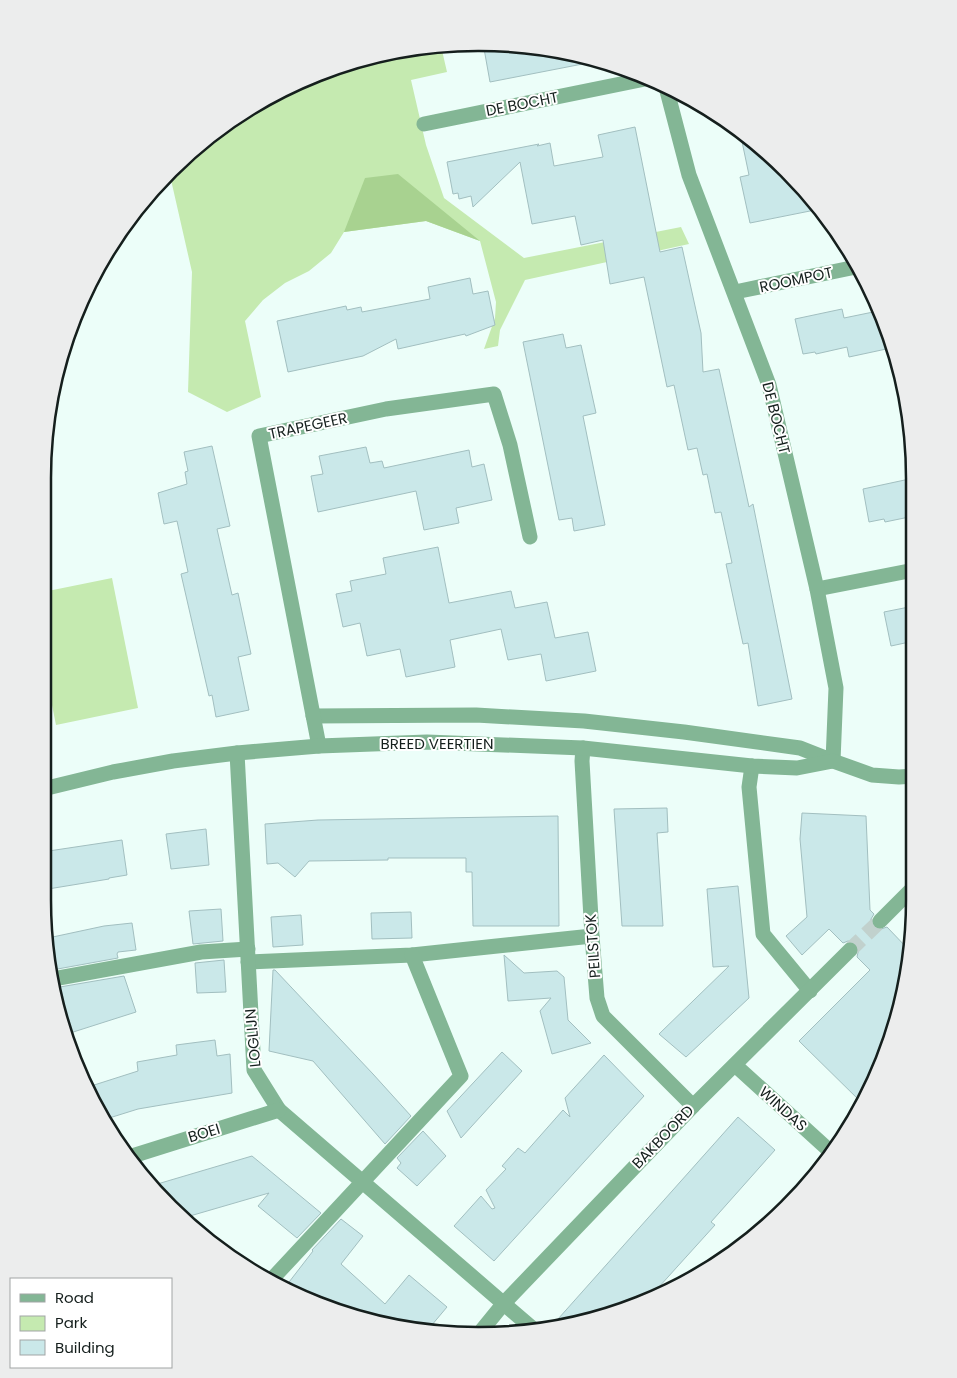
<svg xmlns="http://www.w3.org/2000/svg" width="957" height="1378" viewBox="0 0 957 1378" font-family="Poppins,sans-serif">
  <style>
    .green { fill: #c5eab0 }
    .forest { fill: #a8d290 }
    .building { fill: #cae8e9; stroke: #a2bfc0 }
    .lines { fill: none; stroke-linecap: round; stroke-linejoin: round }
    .minor-tunnel { stroke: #c1d1cd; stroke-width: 15; stroke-dasharray: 15 8; stroke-linecap: butt }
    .service { stroke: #83b695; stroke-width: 15 }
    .minor { stroke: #83b695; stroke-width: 15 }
    .labels { text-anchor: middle; stroke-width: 4; stroke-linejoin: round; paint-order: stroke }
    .street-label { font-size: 15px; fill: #151f1d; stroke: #fff }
    .rim { fill: none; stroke: #151f1d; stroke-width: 2.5 }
  </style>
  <rect width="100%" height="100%" fill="#ecfef9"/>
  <!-- green -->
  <g class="green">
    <path d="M441,46l6,26 -36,8 15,65 18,53 80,60 157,-31 8,17 -164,36 -25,50 -2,16 -14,3 11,-31 1,-16 -16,-61 -54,-20 -82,11 -13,21 -22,18 -24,12 -22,17 -18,21 16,76 -34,15 -39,-20 4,-120 -23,-101 1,-1 67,-54 75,-40 82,-25z"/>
    <path d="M112,578l26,130 -82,17 -13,-65v-68z"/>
  </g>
  <!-- forest -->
  <path class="forest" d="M398,174l82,67 -54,-20 -82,11 21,-54z"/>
  <!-- building -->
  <g class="building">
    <path d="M483,43l81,8 34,10 -108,21z"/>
    <path d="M635,127l25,125 22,-5 19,86 2,39 16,-3 30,138 4,-3 39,195 -34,7 -10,-63 -5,1 -17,-80 6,-1 -11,-51 -6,1 -8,-39 -4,1 -6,-27 -9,2 -14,-65 -7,2 -23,-110 -34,7 -7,-44 -22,5 -6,-29 -43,8 -12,-62 -47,45 -2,-11 -12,3 -1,-6 -5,1 -6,-32 92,-18 -2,2 13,-3 4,23 49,-9 -5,-22z"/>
    <path d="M740,132l47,38 28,40 -65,13 -10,-46 9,-2z"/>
    <path d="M470,278l3,16 15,-3 7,34 -29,11 -1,-2 -67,15 -2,-10 -33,17 -75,16 -11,-51 69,-15 1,4 14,-3 1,5 68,-13 -2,-12z"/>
    <path d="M842,309l2,9 34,-7 13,37 -42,9 -2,-10 -31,7 -1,-2 -12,2 -8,-35z"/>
    <path d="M563,334l3,14 15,-3 15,68 -13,3 22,109 -31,6 -2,-13 -13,2 -36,-178z"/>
    <path d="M212,446l18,80 -13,3 15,66 6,-2 13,61 -13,3 11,53 -33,7 -4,-22 -3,1 -28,-122 7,-2 -11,-51 -13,3 -6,-31 29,-9 -2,-12 3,-1 -4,-19z"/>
    <path d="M366,447l4,16 12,-2 2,7 85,-18 3,17 12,-3 8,36 -36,8 3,15 -35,7 -8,-39 -98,21 -7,-36 12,-2 -4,-18z"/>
    <path d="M914,478v38l-29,6 -1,-3 -15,3 -6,-33z"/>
    <path d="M438,547l11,56 62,-12 4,17 32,-6 8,36 33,-6 8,39 -50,10 -5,-27 -33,6 -7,-31 -51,11 5,27 -49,10 -6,-28 -33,7 -7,-33 -17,4 -7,-33 16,-3 -2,-10 36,-7 -3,-16z"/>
    <path d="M914,606v35l-23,5 -7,-34z"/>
    <path d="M667,808l1,24 -11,1 6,93h-41l-8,-117z"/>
    <path d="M802,813l64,3 4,94 4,4 -3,5v5l7,6 9,-3 22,23 -3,35 -25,82 -19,36 -63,-62 71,-71 -13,-13 2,-9 -3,-5 -8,-2 -5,2 -14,-14 -27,26 -16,-19 21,-19 -7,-78z"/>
    <path d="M558,816l1,110h-86l-1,-54h-6v-14h-78v2l-79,1 -14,16 -17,-14 -11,1 -2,-40 53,-4z"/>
    <path d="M206,829l3,36 -38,4 -5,-35z"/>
    <path d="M122,840l5,35 -18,3v1l-67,11v-38z"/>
    <path d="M738,886l11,112 -63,59 -27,-23 70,-68 -16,1 -6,-78z"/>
    <path d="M221,909l2,32 -30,3 -4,-33z"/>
    <path d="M411,912l1,26 -40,1 -1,-26z"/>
    <path d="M301,915l2,30 -30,2 -2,-30z"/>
    <path d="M132,923l4,27 -18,2 -1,2 1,4 -66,12 -4,-32 56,-12z"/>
    <path d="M504,955l20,18 33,-2 7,6 4,43 23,23 -39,11 -12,-43 11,-13 -43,3z"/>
    <path d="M224,960l2,32 -29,1 -2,-30z"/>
    <path d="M273,970h2l98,104 38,42 -26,28 -72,-83 -44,-10z"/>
    <path d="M124,976l12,36 -69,22 -10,-21 -3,-25z"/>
    <path d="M215,1040l2,16 13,-2 2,39 -94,16 -32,10 -15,-33 47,-15 -1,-9 40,-7 -1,-10z"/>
    <path d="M502,1052l20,19 -61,67 -14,-27z"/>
    <path d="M604,1055l40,41 -150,165 -40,-35 27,-30 11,13 3,-1 -9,-18 20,-21 -4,-3 16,-18 7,5 38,-43 7,7 -5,-19z"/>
    <path d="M738,1117l37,33 -64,72 4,3 -66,73 -86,29 -13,1z"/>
    <path d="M423,1131l23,25 -29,30 -20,-18 4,-5 -4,-5z"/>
    <path d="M252,1156l69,57 -24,25 -39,-32 11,-13 -86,25 -29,-33z"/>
    <path d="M341,1219l22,17 -22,28 44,40 24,-29 38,32 -21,25 -115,-30 -25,-16 27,-35 -1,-1z"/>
  </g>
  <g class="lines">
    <!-- minor-tunnel -->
    <path class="minor-tunnel" d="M850,950l30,-29"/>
    <!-- service -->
    <g class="service">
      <path d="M752,766l-3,21 14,147 47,57"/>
      <path d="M248,962l164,-7 180,-19"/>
      <path d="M53,979l148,-27 47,-3"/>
    </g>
    <!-- minor -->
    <g class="minor">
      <path d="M424,124l226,-46"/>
      <path d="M735,292l121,-25"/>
      <path d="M817,589l97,-19"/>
      <path d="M313,716l163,-1 108,6 100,11 116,16 33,13 3,-73 -19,-99 -48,-204 -80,-210 -23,-88"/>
      <path d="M319,746l-60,-310 127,-27 108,-15 16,51 20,92"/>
      <path d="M583,748l-1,13 10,175 5,62 6,18 90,90"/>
      <path d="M237,753l17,317 25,40 253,218"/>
      <path d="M43,789l70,-17 60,-11 64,-8 82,-7 108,-4 156,6 169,18 45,2 36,-7 39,14 27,2 15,-1"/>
      <path d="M880,921l34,-34"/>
      <path d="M735,1065l97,88"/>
      <path d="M129,1157l150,-47"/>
      <path d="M273,1278l188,-202 -49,-121"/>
      <path d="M482,1330l22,-27 189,-197 157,-156"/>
    </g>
  </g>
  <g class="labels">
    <!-- street labels -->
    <g class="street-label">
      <text transform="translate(522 104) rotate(-11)" y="5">DE BOCHT</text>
      <text transform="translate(796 280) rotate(-12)" y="5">ROOMPOT</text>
      <text transform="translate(776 418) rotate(76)" y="5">DE BOCHT</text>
      <text transform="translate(308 426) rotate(-12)" y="5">TRAPEGEER</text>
      <text x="437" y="749">BREED VEERTIEN</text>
      <text transform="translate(593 946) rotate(-94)" y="5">PEILSTOK</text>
      <text transform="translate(253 1038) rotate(-95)" y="5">LOGLIJN</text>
      <text transform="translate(783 1109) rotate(42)" y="5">WINDAS</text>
      <text transform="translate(204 1133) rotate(-17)" y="5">BOEI</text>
      <text transform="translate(663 1137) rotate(-46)" y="5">BAKBOORD</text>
    </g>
  </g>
  <!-- crop -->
  <path d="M0 0H957V1378H0ZM478 51H479A427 427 0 0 1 906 478V900A427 427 0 0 1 479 1327H478A427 427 0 0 1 51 900V478A427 427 0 0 1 478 51Z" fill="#eceded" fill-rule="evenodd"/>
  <path class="rim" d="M478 51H479A427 427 0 0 1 906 478V900A427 427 0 0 1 479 1327H478A427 427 0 0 1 51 900V478A427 427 0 0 1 478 51Z"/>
  <!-- legend -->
  <rect x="10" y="1278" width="162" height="90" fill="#ffffff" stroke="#a1a5a5"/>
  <rect x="20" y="1294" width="25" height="8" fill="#83b695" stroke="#a1a5a5"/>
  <text x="55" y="1303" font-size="15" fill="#151f1d">Road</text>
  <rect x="20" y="1316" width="25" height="15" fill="#c5eab0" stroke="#a1a5a5"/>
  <text x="55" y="1328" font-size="15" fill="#151f1d">Park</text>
  <rect x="20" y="1340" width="25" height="15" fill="#cae8e9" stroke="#a1a5a5"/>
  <text x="55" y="1353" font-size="15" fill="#151f1d">Building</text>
</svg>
